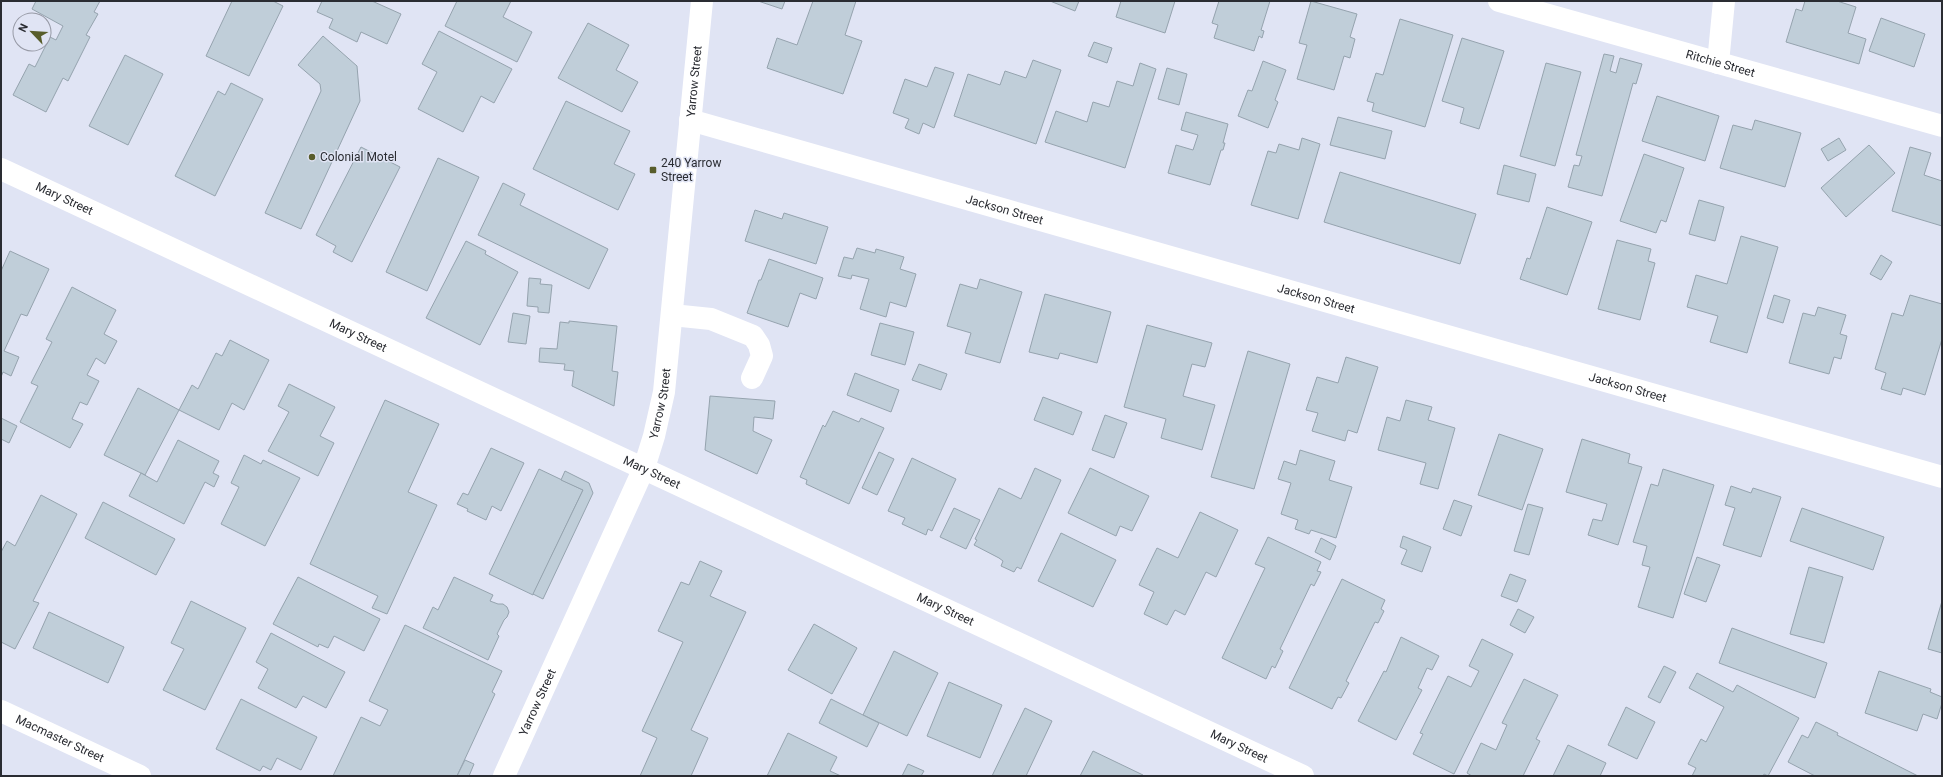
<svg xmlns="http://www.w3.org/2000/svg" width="1943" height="777" viewBox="0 0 1943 777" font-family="Roboto,sans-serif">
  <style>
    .building { fill: #c0ced9; stroke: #95a3ae }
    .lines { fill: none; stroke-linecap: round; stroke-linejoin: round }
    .minor { stroke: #fff; stroke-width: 22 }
    .poi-dot { fill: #585d2b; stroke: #e0e4f4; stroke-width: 1.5 }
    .labels { text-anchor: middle; stroke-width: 3; stroke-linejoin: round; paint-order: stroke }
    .street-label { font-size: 12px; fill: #2a2c32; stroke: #e0e4f4 }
    .poi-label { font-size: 12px; fill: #2a2c32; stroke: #e0e4f4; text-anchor: start }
  </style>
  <rect width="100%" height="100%" fill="#e0e4f4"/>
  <!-- building -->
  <g class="building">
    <path d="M36,1h64l-6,11 4,2 -12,21 4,2 -22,44 -5,-3 -17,34 -33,-17 16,-31 6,3 15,-30 6,3 7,-14 -31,-17z"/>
    <path d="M232,1h41l10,5 -34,70 -43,-20z"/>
    <path d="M322,1h50l29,13 -14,30 -26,-12 -4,10 -28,-14 4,-9 -16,-7z"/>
    <path d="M457,1h54l-8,16 29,15 -15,30 -72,-36z"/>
    <path d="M758,1h27l-3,8z"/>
    <path d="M813,1h43l-11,34 17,6 -19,53 -76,-26 10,-30 20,7z"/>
    <path d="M1050,1h29l-4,10z"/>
    <path d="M1121,1h54l-10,32 -49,-16z"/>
    <path d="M1219,1h51l-9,29 3,1 -2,7 -3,-2 -5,15 -40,-13 4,-13 -6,-2z"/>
    <path d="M1311,1l46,13 -7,23 5,2 -5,19 -6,-2 -10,34 -37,-11 10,-34 -8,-2z"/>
    <path d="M1805,1h32l19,6 -8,26 18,6 -7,25 -73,-22 10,-33 6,2z"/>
    <path d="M1881,18l44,16 -11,33 -45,-16z"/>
    <path d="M1400,19l53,16 -28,92 -53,-16 2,-8 -7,-2 9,-28 7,2z"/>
    <path d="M588,23l41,22 -13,25 22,12 -16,30 -64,-34z"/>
    <path d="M439,31l73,38 -18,34 -13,-7 -18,36 -45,-23 19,-37 -15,-8z"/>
    <path d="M323,36l34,30 3,35 -59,128 -36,-16 56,-122 -1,-7 -22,-19z"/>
    <path d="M1462,38l42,13 -25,78 -19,-6 4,-15 -22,-7z"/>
    <path d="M1094,42l18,6 -5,15 -19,-7z"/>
    <path d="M1604,54l10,2 -4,15 6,2 4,-15 22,6 -6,20 -3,-1 -31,113 -34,-9 6,-22 5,1 3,-10 -6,-1z"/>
    <path d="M125,55l38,19 -35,71 -39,-19z"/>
    <path d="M1033,60l28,10 -25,74 -82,-28 14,-42 32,11 5,-14 21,7z"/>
    <path d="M1263,61l23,9 -11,30 3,2 -10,26 -30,-12 10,-26 4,1z"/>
    <path d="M1140,63l16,6 -31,99 -80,-26 11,-31 31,11 6,-20 16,5 8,-26 16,5z"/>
    <path d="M1546,63l35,9 -26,94 -35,-10z"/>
    <path d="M935,67l19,6 -20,55 -11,-5 -4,11 -14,-6 4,-9 -16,-6 12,-34 22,8z"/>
    <path d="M1167,68l20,6 -8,31 -21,-6z"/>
    <path d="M231,83l32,16 -48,97 -40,-20 43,-85 7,4z"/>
    <path d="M1657,96l62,20 -14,45 -63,-20z"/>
    <path d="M566,101l64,30 -16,33 21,10 -17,36 -85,-41z"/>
    <path d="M1186,112l42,12 -5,19h2l-2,7h-2l-11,35 -42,-12 8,-28 17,5 5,-15 -17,-5z"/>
    <path d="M1338,117l54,14 -7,28 -55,-14z"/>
    <path d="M1755,120l46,13 -16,54 -65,-19 13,-43 19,5z"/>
    <path d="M1302,138l18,6 -22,75 -47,-14 17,-54 8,2 3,-9 20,6z"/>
    <path d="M1839,138l7,12 -18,11 -7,-12z"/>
    <path d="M1869,145l26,28 -49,44 -25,-29z"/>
    <path d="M361,147l39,20 -48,95 -19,-10 3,-6 -20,-11z"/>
    <path d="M1910,147l21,6 -7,22 18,6v45l-50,-15z"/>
    <path d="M1644,154l40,14 -18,54 -5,-2 -5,13 -36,-12z"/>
    <path d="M438,158l41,19 -52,114 -41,-19z"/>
    <path d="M1504,165l32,9 -7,28 -32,-8z"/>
    <path d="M1340,172l136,42 -16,50 -136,-42z"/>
    <path d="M503,183l22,11 -5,11 88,44 -19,40 -111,-54z"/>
    <path d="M1699,200l25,7 -9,34 -26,-7z"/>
    <path d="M1547,207l45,15 -25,73 -47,-16 7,-21 3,1z"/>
    <path d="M755,210l27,9 2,-6 44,14 -12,37 -71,-23z"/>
    <path d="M1741,236l37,11 -31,106 -37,-11 8,-26 -31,-9 9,-32 31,9z"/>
    <path d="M1617,240l34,9 -3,12 7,2 -15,57 -42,-11z"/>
    <path d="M466,241l20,10 -1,3 33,18 -38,73 -54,-27z"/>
    <path d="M857,248l18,5 1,-4 28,8 -4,12 16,5 -10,33 -16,-5 -4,15 -26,-8 9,-30 -17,-4 -1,4 -13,-3 6,-19 9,2z"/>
    <path d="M10,251l39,18 -22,47 -6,-2 -17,37 15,6 -8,19 -8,-4 -2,5v-106z"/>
    <path d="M1881,255l11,7 -11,18 -11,-6z"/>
    <path d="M769,259l54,19 -7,21 -16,-6 -12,34 -41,-14 12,-33h2z"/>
    <path d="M529,278l12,1 -1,5 12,1 -3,28 -11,-1v-5l-11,-1z"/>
    <path d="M980,279l42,13 -22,71 -35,-10 6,-20 -24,-7 13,-42 17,5z"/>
    <path d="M72,287l44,23 -12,24 13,7 -12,23 -9,-6 -9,17 12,6 -12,24 -7,-3 -8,17 11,5 -13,24 -50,-26 18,-36 -7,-3 21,-41 -6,-3z"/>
    <path d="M1045,294l66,18 -14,51 -37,-10 -2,6 -29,-7z"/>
    <path d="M1774,295l16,5 -7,23 -16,-5z"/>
    <path d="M1910,295l32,9v35l-17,56 -22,-7 -2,7 -20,-6 5,-16 -11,-4 17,-56 11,3z"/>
    <path d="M1818,307l28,8 -6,19 7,2 -6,23 -7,-2 -5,17 -40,-11 14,-50 12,3z"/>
    <path d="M513,313l17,3 -4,28 -18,-2z"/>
    <path d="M569,321l48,5 -5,45 6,1 -4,34 -42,-20 2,-15 -10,-1 1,-6 -26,-2 1,-14 17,1 3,-27 9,1z"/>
    <path d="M880,323l34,9 -9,33 -34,-10z"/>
    <path d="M1147,325l65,18 -7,24 -13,-3 -9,32 32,9 -13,45 -41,-12 5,-19 -42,-12z"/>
    <path d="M230,340l39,20 -25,50 -12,-7 -13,27 -40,-20 13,-25 6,4 18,-36 6,3z"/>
    <path d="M1248,351l42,13 -36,125 -43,-12z"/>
    <path d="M1346,357l32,10 -21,66 -9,-3 -3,11 -33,-10 6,-18 -12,-3 11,-33 21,6z"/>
    <path d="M919,364l28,10 -6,16 -29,-10z"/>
    <path d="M855,373l44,17 -8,22 -44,-17z"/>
    <path d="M289,384l46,23 -15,29 14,7 -16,33 -50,-25 21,-39 -11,-6z"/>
    <path d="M138,388l41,22 -34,65 -41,-20z"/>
    <path d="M710,396l65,5 -2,18 -19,-2 -1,14 19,9 -15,34 -52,-24z"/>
    <path d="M1043,397l39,15 -9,23 -39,-15z"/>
    <path d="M385,400l54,24 -31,68 29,13 -50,109 -15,-6 6,-12 -68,-32z"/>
    <path d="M1406,400l26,7 -4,13 27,8 -17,61 -18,-5 6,-21 -48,-13 9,-33 13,4z"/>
    <path d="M833,411l26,11 2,-4 23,10 -35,76 -43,-20 1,-4 -7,-3 23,-52 2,2z"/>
    <path d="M1105,415l22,8 -13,35 -22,-8z"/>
    <path d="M1,418l16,8 -8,17 -8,-4z"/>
    <path d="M1499,434l44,15 -21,61 -44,-15z"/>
    <path d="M1582,439l48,15 -2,9 14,4 -24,78 -30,-10 5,-16 9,2 5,-17 -41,-12z"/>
    <path d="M178,440l41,21 -6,12 6,3 -5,11 -9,-5 -21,42 -55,-28 12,-23 16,9z"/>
    <path d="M491,448l33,15 -23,48 -9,-5 -6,14 -19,-9 1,-2 -11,-5 6,-11 5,2z"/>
    <path d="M1300,450l35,11 -6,19 23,7 -16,51 -25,-8 -2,4 -14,-5 3,-9 -17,-6 10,-31 -13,-4 6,-18 12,4z"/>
    <path d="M879,452l15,7 -17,36 -15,-7z"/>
    <path d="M244,455l17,9 2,-4 37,18 -35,68 -44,-22 18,-37 -8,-4z"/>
    <path d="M912,458l44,21 -24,52 -4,-2 -2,6 -24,-11 3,-6 -17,-7z"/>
    <path d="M1035,468l26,12 -40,89 -4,-2 -3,5 -13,-6 2,-5 -4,-3 -25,-13 3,-5 -2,-1 24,-51 22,11z"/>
    <path d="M1090,468l59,28 -17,35 -12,-5 -4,10 -48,-23z"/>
    <path d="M539,469l44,21 -50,105 -44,-21z"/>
    <path d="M1663,469l51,16 -41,133 -35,-11 12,-40 -8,-2 5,-19 -14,-4 18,-58 7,2z"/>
    <path d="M565,471l24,12 4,10 -50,106 -10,-5 50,-104 -22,-10z"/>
    <path d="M1731,486l20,7 2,-5 28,9 -20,60 -38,-12 12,-37 -10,-3z"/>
    <path d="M41,495l36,19 -44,87 6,2 -24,46 -14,-7v-90l6,-11 8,5z"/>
    <path d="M1454,500l18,6 -11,30 -18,-7z"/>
    <path d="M103,502l72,37 -19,36 -71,-37z"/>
    <path d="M1528,504l15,4 -14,47 -15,-4z"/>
    <path d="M954,508l26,12 -14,29 -26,-12z"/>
    <path d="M1802,508l82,29 -11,33 -83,-29z"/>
    <path d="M1200,512l38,18 -22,47 -10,-5 -21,43 -10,-5 -8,15 -23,-11 10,-22 -15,-7 18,-37 21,10z"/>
    <path d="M1061,533l55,27 -23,47 -55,-26z"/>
    <path d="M1403,536l28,11 -9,25 -21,-8 6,-14 -7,-3z"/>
    <path d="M1268,537l53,25 -4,9 4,1 -7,14 -3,-2 -31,65 3,2 -8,17 -3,-2 -6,13 -44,-21 43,-90 -10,-4z"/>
    <path d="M1321,538l15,8 -6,14 -15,-8z"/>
    <path d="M1697,557l23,8 -14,37 -22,-8z"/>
    <path d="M700,561l22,10 -12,25 36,16 -55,118 17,8 -17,38h-51l17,-38 -15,-7 41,-89 -25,-11 23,-49 8,3z"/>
    <path d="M1809,567l34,10 -19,66 -34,-9z"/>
    <path d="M1510,574l16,6 -9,22 -16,-6z"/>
    <path d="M298,577l82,42 -16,32 -30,-15 -6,12 -9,-4 -1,3 -45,-23z"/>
    <path d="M454,577l39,18 -3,6 8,3h5l4,3 2,5 -2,5 -3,3 -7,14 2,2 -11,24 -65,-32 10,-21 5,3z"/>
    <path d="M1342,579l43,21 -4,9 3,2 -6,12 -3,-1 -29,59 3,2 -8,15 -3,-1 -6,12 -43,-21z"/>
    <path d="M191,601l55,27 -41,82 -42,-20 21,-41 -13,-6z"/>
    <path d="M1942,601v52l-14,-4z"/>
    <path d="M1518,609l16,8 -9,16 -15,-8z"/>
    <path d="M49,612l75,35 -16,36 -75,-35z"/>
    <path d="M814,624l43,24 -25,46 -44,-24z"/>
    <path d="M405,625l97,46 -10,21 3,2 -38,82h-124l28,-59 19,9 8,-16 -19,-9z"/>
    <path d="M1732,628l95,35 -12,35 -96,-35z"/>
    <path d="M271,633l74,39 -19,36 -23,-12 -7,12 -38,-20 10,-19 -12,-7z"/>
    <path d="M1401,637l38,19 -7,14 -5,-2 -9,20 4,2 -26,50 -38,-19 26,-50 2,1z"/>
    <path d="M1482,639l31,15 -59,120 -41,-20 10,-20 -3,-1 28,-57 23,11 8,-16 -10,-5z"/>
    <path d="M894,651l44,22 -31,63 -44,-21z"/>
    <path d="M1664,666l12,6 -16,31 -12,-6z"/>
    <path d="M1879,671l52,18 -1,3 12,5v6l-5,16 -14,-5 -6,17 -52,-18z"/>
    <path d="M1697,673l36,19 4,-7 62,33 -31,58 -4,-2 -1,2h-71l4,-8 -8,-4 13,-25 5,3 18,-35 -35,-19z"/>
    <path d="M1524,679l34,16 -22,44 4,2 -17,35h-51l-5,-3 14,-30 15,7 11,-25 -5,-2z"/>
    <path d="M949,682l53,23 -22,53 -53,-22z"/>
    <path d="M241,699l76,38 -16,33 -24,-12 -6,12 -8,-4 -3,5 -44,-22z"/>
    <path d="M831,699l48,24 -12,24 -48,-24z"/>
    <path d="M1626,707l29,15 -18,37 -29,-14z"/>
    <path d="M1025,708l27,13 -26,55h-34z"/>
    <path d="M1816,722l22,11 -1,2 81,41h-103l-27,-14 14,-27 6,3z"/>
    <path d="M788,733l49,24 -7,14 11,5h-74z"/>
    <path d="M1568,745l38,18 -6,13h-47z"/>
    <path d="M1093,751l50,24v1h-63z"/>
    <path d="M465,760l9,4 -5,12h-12z"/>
    <path d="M908,764l16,7 -3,5h-19z"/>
  </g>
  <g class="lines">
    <!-- minor -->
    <g class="minor">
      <path id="s1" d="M1499,1l443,125"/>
      <path d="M1718,63l6,-62"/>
      <path id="s2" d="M690,120l1252,357"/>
      <path id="s3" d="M1,169l1302,607"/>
      <path d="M672,315l39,4 42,17 6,9 3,11 -10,22"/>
      <path id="s4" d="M1,711l139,65"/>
      <path id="s5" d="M504,776l140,-308 10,-32 10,-44 38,-391"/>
    </g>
  </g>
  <!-- markers -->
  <g class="poi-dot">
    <circle cx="312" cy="157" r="4"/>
    <rect x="649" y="166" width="8" height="8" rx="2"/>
  </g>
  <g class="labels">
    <!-- street labels -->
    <g class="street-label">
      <text dy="4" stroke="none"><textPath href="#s1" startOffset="230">Ritchie Street</textPath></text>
      <text dy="4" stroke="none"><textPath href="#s5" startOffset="729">Yarrow Street</textPath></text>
      <text dy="4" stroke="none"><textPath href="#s3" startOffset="70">Mary Street</textPath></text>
      <text dy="4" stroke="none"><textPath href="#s2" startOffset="327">Jackson Street</textPath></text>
      <text dy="4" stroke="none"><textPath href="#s2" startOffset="651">Jackson Street</textPath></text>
      <text dy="4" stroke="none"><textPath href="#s3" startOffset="394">Mary Street</textPath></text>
      <text dy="4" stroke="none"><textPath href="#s2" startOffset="975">Jackson Street</textPath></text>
      <text dy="4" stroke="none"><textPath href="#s5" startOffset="405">Yarrow Street</textPath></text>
      <text dy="4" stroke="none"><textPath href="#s3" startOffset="718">Mary Street</textPath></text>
      <text dy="4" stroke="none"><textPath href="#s3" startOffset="1042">Mary Street</textPath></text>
      <text dy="4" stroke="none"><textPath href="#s5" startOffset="81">Yarrow Street</textPath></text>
      <text dy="4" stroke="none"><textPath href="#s4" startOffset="65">Macmaster Street</textPath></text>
      <text dy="4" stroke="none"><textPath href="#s3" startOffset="1366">Mary Street</textPath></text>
    </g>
    <!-- poi labels -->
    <g class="poi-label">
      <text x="320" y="161">Colonial Motel</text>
      <text x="661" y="167">240 Yarrow<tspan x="661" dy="14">Street</tspan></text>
    </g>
  </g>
  <!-- border -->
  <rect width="1943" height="777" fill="none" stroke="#2a2c32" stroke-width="4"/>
  <!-- north arrow -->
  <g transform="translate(32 32) rotate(295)"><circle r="19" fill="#e0e4f4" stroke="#979aa6"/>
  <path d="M0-3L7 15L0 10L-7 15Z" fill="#585d2b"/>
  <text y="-6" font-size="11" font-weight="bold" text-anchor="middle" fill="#2a2c32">N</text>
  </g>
</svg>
